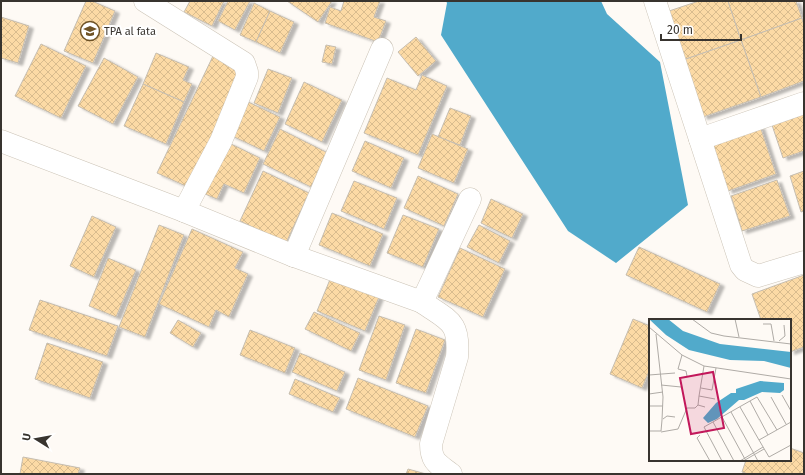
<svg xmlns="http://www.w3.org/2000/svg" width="805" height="475" viewBox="0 0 805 475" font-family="'Fira Sans',sans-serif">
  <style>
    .water { fill: #51aacb }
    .building { fill: url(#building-cross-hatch); stroke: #c5bdb0; filter: url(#shadow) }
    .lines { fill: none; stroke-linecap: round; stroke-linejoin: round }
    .minor-casing { stroke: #cbc3b6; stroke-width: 23 }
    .minor { stroke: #fff; stroke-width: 22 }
    .labels { text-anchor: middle; stroke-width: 4; stroke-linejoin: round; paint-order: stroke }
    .poi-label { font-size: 11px; fill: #38342f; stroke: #fff; text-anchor: start }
    .inset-road { fill: none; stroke: #afaba6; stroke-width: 1 }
    .view { fill: #c2185b; fill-opacity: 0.15; stroke: #c2185b; stroke-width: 2 }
    .inset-edge { fill: none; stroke: #38342f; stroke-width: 2 }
  </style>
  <defs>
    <pattern id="building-cross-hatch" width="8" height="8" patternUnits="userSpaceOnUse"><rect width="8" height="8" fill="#fcdaa5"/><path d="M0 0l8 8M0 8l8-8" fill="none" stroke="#d9bc8e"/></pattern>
    <filter id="shadow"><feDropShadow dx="4.5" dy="2.5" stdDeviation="1" flood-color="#0004"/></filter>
  </defs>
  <rect width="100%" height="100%" fill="#fefaf5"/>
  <!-- water -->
  <path class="water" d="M446,1h155l6,13 53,48 28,143 -72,58 -48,-32 -127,-196 6,-32z"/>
  <!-- building -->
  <g class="building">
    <path d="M86,1h6l23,10 -22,52 -29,-12z"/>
    <path d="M190,1h34l-12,25 -28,-14z"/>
    <path d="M228,1h22l-15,29 -17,-9z"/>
    <path d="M287,1h45l-14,21z"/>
    <path d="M344,1h36l-6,16 12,4 -8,21 -53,-19 5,-16 11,4z"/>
    <path d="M699,1h29l13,39 -58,20 -17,-48z"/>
    <path d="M728,1h68l6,17 -61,22z"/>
    <path d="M254,3l16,8 -14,31 -16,-7z"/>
    <path d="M270,11l24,11 -14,31 -24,-11z"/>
    <path d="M1,17l28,9 -11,37 -17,-5z"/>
    <path d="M802,18l2,7v56l-43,16 -20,-57z"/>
    <path d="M416,37l20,24 -18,15 -20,-24z"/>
    <path d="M741,40l20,57 -58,20 -20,-57z"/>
    <path d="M41,44l45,22 -25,52 -46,-22z"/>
    <path d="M326,45l10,2 -4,17 -10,-2z"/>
    <path d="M156,53l33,14 -6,13 9,4 -8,18 -41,-18z"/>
    <path d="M213,56l31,15 -56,116 -31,-14z"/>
    <path d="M104,58l34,19 -25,47 -35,-18z"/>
    <path d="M268,69l24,9 -14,35 -24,-10z"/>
    <path d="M422,75l25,11 -29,69 -54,-22 23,-55 29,12z"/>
    <path d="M304,82l38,18 -20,42 -37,-18z"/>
    <path d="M143,84l41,18 -18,42 -42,-18z"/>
    <path d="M244,100l36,17 -16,34 -36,-17z"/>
    <path d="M450,108l21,8 -11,29 -22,-8z"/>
    <path d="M804,111v40l-21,7 -12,-36z"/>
    <path d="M760,126l16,48 -48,17 -16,-48z"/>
    <path d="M280,129l48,24 -17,34 -48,-23z"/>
    <path d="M432,134l36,15 -14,34 -36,-15z"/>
    <path d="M365,141l39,17 -13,30 -39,-17z"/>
    <path d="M229,143l31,15 -16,35 -20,-9 -7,15 -12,-5z"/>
    <path d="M263,171l46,22 -23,50 -46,-22z"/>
    <path d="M804,171v40l-3,1 -11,-36z"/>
    <path d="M418,176l40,18 -14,32 -40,-18z"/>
    <path d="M777,180l13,36 -48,15 -11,-35z"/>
    <path d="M354,181l43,17 -13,31 -43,-18z"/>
    <path d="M491,199l32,15 -11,24 -31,-15z"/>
    <path d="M332,213l51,21 -13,32 -51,-21z"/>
    <path d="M403,215l36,14 -16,38 -36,-14z"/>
    <path d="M92,216l24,11 -22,50 -24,-11z"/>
    <path d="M159,225l25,10 -39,102 -26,-10z"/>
    <path d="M479,225l31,16 -11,22 -32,-16z"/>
    <path d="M192,229l51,23 -8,16 13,6 -19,43 -13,-7 -7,17 -50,-23z"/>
    <path d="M639,247l81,37 -13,28 -81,-37z"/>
    <path d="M460,248l45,21 -22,48 -45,-20z"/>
    <path d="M108,258l28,12 -20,47 -27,-11z"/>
    <path d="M804,275v72l-14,5v-32h-29l-9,-26z"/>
    <path d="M331,277l48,20 -14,34 -48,-20z"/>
    <path d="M40,300l78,26 -11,30 -78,-26z"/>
    <path d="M314,312l46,21 -9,18 -46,-22z"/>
    <path d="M379,316l26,9 -19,55 -27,-10z"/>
    <path d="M633,319l17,7v43l-8,19 -32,-14z"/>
    <path d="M178,320l23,13 -8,14 -23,-14z"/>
    <path d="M416,329l29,11 -19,53 -30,-10z"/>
    <path d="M250,330l45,18 -10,25 -45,-18z"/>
    <path d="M47,343l56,19 -13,36 -55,-19z"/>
    <path d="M300,353l45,19 -8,19 -45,-19z"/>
    <path d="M358,378l70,28 -13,31 -69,-28z"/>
    <path d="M295,379l45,19 -7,14 -44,-18z"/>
    <path d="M790,448l14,5v21h-56l-6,-2 4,-12h44z"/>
    <path d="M23,457l57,11 -2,6h-58z"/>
    <path d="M408,469l18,5h-20z"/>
  </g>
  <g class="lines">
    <!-- minor casing -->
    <g class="minor-casing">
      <g id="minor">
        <path d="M145,1l99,62 3,9v5l-26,64 -37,70"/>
        <path d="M655,1l86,264 4,5 13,6 46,-14"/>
        <path d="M700,139l104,-36"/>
        <path d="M1,141l183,70 110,45 88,-207"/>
        <path d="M294,256l128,46 48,-103"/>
        <path d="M422,302c27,19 38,19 35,55l-26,87c0,18 7,20 20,30"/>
      </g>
    </g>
    <!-- minor -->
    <use href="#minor" class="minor"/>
  </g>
  <!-- icons -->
  <defs>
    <g id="school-ring" transform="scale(1)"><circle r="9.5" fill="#fff" stroke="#6e5225" stroke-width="1.5"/><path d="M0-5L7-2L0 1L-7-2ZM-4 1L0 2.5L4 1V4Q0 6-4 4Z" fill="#6e5225"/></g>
  </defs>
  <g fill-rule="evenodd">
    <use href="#school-ring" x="90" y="31"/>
  </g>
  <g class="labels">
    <!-- poi labels -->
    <g class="poi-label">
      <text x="104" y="35">TPA al fata</text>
    </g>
  </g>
  <!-- overview -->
  <g transform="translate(649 319)">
    <rect width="142" height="142" fill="#fefaf5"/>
    <path d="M0,0h19l15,12 37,13 71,8v16l-27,-7 -34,-1 -41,-10 -23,-15zM111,62l24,2v7l-4,3 -18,-1 -18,8h-5l-22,19 -9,4 -5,-5 13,-15 15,-10h5v-4z" fill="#51aacb"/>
    <path class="inset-road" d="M43,0l19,14 13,3 67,8M86,0l4,18M114,5h8l3,17M0,8l33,28 22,11 87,13M130,22l6,-5 -1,-11M33,36l-4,14 8,2 1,5M55,47l-5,30 16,3M0,56l26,-2M12,66l20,2M52,69l11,2 4,-22M0,75l14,-2M133,76l9,16M50,77l-1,9 7,2M122,78l15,27M101,82l18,34M0,87h14M91,88l19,33M82,93l27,49M73,98l24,44M14,100l4,-3 8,1M64,103l21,39M142,103l-32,18 10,17 22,-12M0,112h12l1,-11 1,-23 -7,-63M12,113l17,-3 9,-21h8l3,-3M51,116l-3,3 13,23M96,141l19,-11M73,142l-18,-34 53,-30 20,33M91,142l23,-14"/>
    <path class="view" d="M64,53l11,56 -33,6 -11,-56z"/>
    <rect width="142" height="142" class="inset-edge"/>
  </g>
  <!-- border -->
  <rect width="805" height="475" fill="none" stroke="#38342f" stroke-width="4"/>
  <!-- north arrow -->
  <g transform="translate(36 439) rotate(281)" stroke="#ffffff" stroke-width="3" paint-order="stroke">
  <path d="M0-3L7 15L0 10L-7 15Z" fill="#38342f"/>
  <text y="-6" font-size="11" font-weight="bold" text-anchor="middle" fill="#38342f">U</text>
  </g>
  <!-- scale -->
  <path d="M661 34v6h80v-6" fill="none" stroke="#38342f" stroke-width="2"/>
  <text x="667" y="34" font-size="12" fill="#38342f" stroke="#ffffff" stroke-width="3" paint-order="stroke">20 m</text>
</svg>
